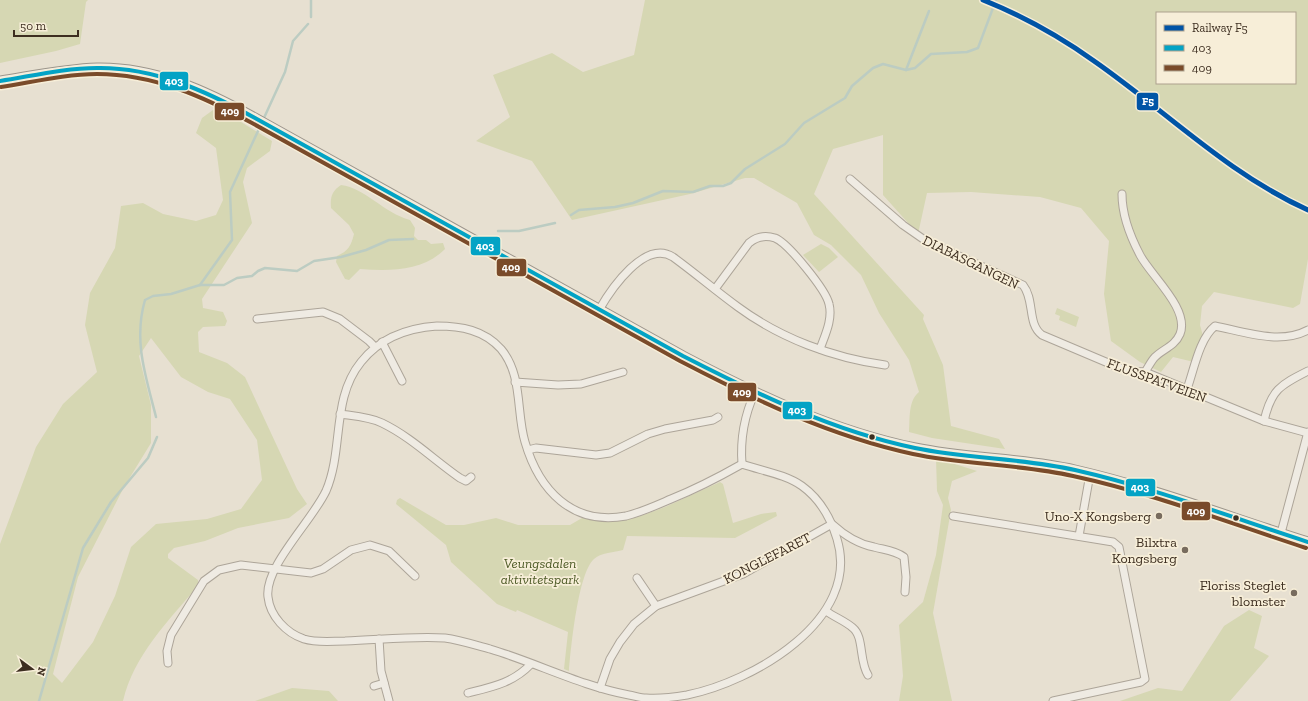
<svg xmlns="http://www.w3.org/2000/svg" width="1308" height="701" viewBox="0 0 1308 701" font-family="'Zilla Slab',serif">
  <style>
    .green { fill: #d6d7b3; fill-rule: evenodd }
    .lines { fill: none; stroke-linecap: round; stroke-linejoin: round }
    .stream { stroke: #bcccc2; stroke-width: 2.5 }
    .minor-casing { stroke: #ada599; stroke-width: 9 }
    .secondary-casing { stroke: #9c958a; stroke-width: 11 }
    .minor { stroke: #efebe3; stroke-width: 7 }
    .secondary { stroke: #efebe3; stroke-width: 9 }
    .bus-1-casing { stroke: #f7eed8; stroke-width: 7 }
    .bus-2-casing { stroke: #f7eed8; stroke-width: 7 }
    .bus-1 { stroke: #03a3c5; stroke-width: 4 }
    .bus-2 { stroke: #7a4b2a; stroke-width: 4 }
    .rail-1-casing { stroke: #f7eed8; stroke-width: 8 }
    .rail-1 { stroke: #0054a6; stroke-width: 5 }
    .bus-dot { fill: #3d2e20; stroke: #f7eed8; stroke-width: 1.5 }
    .poi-dot { fill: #786c5e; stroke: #f7eed8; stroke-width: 1.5 }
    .labels { text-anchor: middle; stroke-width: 3.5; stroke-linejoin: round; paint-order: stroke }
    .street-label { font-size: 14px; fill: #3d2e20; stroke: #f7eed8 }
    .poi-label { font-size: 14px; fill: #3d2e20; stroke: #f7eed8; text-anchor: end }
    .park-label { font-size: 14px; font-style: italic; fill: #4d5a26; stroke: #f7eed8 }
    .line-badge { stroke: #f7eed8; stroke-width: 1.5 }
    .badge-label { font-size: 11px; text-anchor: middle; font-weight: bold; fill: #fff }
  </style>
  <rect width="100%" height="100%" fill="#e7e0d1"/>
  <!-- green -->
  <g class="green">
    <path d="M0,0h88l-2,2 -6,42 -24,7 -56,12z"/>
    <path d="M645,0h663v259l-8,45 -7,4 -79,-16 -12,14 -2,19 3,11 -9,26 -21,-5 -12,15 -21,-10 -29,-21 -7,-47 5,-53 -28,-33 -41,-11 -69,-5 -44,1 -9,41 -35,-39v-60l-50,14 -19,45 110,121 -1,4 20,46 8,61 48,13 6,10 -73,-11 -23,-6c1,-14 -1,-31 10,-40l-10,-32 -30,-47 -18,-38 -30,-30 -17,-10 -17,-32 -43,-25h-9l-55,16 -118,26 -40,-59 -56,-20 34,-24 -17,-42 59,-22 31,19 51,-17zM1157,13h138v70h-138z"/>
    <path d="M213,110l15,4 44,27 -2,10 -23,17 -4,14 9,41 -50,76 1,9 20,4 4,9 -2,5 -22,1 -5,5 1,20 28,11 18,14 52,112 10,15 -18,14 -51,10 -33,13 -31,7 -6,6v4l30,22v6c-30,35 -64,69 -75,115h-123v-157l36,-97 27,-43 34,-32 -12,-47 5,-32 25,-45 6,-42 22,-3 20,11 33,7 20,-6 7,-15 -7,-52 -20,-15 6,-15zM151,338l30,39 27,15 22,7 27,41 5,40 -21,29 -34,10 -51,5 -25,23 -16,49 -22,46 -31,41 -9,-9 25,-97 46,-90 27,-44v-38l-12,-49z"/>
    <path d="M341,185c24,3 43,28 69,35l5,8 -1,8 4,4h8l5,4 12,-1 2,6c-23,23 -56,22 -85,20l-11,11 -4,-1 -9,-17 1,-6c11,-5 14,-10 17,-22l-5,-9 -18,-17c-1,-11 1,-17 10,-23z"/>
    <path d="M821,244l8,4 9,9 -19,15 -16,-17z"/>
    <path d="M1057,308l22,9 -3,10 -17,-7 1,-4 -5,-2z"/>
    <path d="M936,458l41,13 -25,10 -4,17 3,12 -18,103 19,88h-53l4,-25 -4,-51 24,-23 13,-47 7,-50 -6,-14z"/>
    <path d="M720,482l3,2 10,39 28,-9 15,-2 1,4 -42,22 -108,-2 -4,14c-8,2 -23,3 -29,9 -16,14 -23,89 -25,112l-5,-2 4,-37 -51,-22 -1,2 -19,-8 -46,-42 -5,-17 -50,-41 1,-4 3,-2 46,27h18l32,-7 22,7h52l12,-7 38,3 18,-4 27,-10z"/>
    <path d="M1249,610l13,6 -8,32 15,8 -39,45h-110l38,-13 24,3 42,-65z"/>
    <path d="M292,688l37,3 9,10h-83z"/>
  </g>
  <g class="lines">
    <!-- stream -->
    <g class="stream">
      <path d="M311,17v-17"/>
      <path d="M906,70l23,-59"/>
      <path d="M571,215l8,-5 36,-3 18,-4 30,-12 30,1 17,-6h13l8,-3 14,-14 40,-25 19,-21 41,-25 7,-12 21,-18 10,-4 23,6 9,-2 16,-14 36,-2 11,-4 18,-48"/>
      <path d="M498,231h21l36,-8"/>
      <path d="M200,285l32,-45 -2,-48 55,-120 8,-31 15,-17"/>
      <path d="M156,417c-10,-40 -23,-76 -11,-117l8,-4 18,-2 29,-9h24l13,-7 15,-2 6,-5 7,-3 32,3 17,-10 27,-4 25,-7 23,-10 24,-1"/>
      <path d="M39,701l44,-153 28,-46 37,-44 9,-21"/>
    </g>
    <!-- minor casing -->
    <g class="minor-casing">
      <g id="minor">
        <path d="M850,179l53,46 23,16 97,44c12,15 4,39 19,50l78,33 11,3 14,1 119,49 44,12"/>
        <path d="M1122,194c0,21 8,42 18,61 11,21 50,54 40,79 -5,12 -17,15 -25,23 -4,4 -7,11 -10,15"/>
        <path d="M715,289l34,-46c7,-6 16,-8 26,-5 13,5 51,52 54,66 4,15 -4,31 -9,45"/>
        <path d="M599,310c12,-21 46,-71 74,-53 22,16 43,34 65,50 42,31 95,51 147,58"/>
        <path d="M257,319l66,-7 17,7 29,22 6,6"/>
        <path d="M437,326c24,0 47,4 64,23 22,26 15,63 24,93 14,48 47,84 101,74 16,-4 31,-11 45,-17 25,-10 48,-22 71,-35 20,7 43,10 60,22 18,13 29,33 35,53 25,81 -85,143 -150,156 -12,2 -28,4 -41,3 -5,0 -11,-2 -17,-3 -48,-9 -92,-32 -139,-46 -15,-4 -30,-9 -45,-11 -34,-2 -66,2 -100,3 -13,0 -28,2 -41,-2 -18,-6 -34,-23 -36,-42 -4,-30 44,-76 58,-106 18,-42 5,-92 35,-129 19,-24 46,-34 76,-36z"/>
        <path d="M382,342l20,39"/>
        <path d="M515,382l43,3 23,-1 42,-12"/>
        <path d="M1187,389c7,-19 12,-50 28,-63 30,6 65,19 93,4"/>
        <path d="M340,414c14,2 30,3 42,9 29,14 52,37 78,55l6,3 5,-4"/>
        <path d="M1264,421c7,-31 16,-36 44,-50"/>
        <path d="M528,450l8,-2 60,7 14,-2 38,-19 17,-5 48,-9 5,-3"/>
        <path d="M742,464c-2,-26 2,-48 13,-72"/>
        <path d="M953,516l160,26 6,5 26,132 -4,3 -88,19"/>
        <path d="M1281,533l27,-101"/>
        <path d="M1079,536l11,-62"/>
        <path d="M637,578l19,28"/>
        <path d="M826,611c8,6 19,10 27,17 11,9 6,33 15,47"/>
        <path d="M379,639l2,32 8,30"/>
        <path d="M168,663l-1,-12 4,-16 33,-54 15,-11 22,-5 70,8 12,-4 28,-19 19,-5 19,6 26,25"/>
        <path d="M374,686l10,-3"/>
        <path d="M600,688l10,-29 10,-17 14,-18 22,-18 87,-32 89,-50c12,11 25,20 42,23 11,3 20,3 30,10l2,20 -1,15"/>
        <path d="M468,693c24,-6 45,-10 63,-29"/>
      </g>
    </g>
    <!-- secondary casing -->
    <g class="secondary-casing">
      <path id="secondary" d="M0,81c32,-5 65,-12 97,-13 58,-1 109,23 158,50l428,238c74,39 150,75 232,92 53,11 107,10 160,22 79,18 156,48 233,72"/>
    </g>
    <!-- minor -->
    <use href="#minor" class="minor"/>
    <!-- secondary -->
    <use href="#secondary" class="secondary"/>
    <!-- bus-1 casing -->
    <g class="bus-1-casing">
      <path id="bus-1" d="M0,81c32,-5 64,-13 97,-13 57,-1 109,23 158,50l428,238c74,38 150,75 232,92 53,11 107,10 160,22 79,18 156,47 233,72"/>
    </g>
    <!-- bus-2 casing -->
    <g class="bus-2-casing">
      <path id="bus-2" d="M1,87c32,-5 64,-13 96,-13 57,0 107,23 155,49l428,238c75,39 150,75 233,93 52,11 107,10 160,22 79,17 156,47 233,72"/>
    </g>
    <!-- bus-1 -->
    <use href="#bus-1" class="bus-1"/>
    <!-- bus-2 -->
    <use href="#bus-2" class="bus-2"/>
    <!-- rail-1 casing -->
    <g class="rail-1-casing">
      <path id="rail-1" d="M983,0c40,16 76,36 111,61 72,50 134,113 214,149"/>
    </g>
    <!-- rail-1 -->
    <use href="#rail-1" class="rail-1"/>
  </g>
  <!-- markers -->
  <g class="bus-dot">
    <circle cx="872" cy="437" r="3.5"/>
    <circle cx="1236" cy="518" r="3.5"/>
  </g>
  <g class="poi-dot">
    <circle cx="1159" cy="516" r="4"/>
    <circle cx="1185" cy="550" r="4"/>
    <circle cx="1294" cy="593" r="4"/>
  </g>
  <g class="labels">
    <!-- street labels -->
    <g class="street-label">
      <text transform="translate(971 262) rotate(26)" y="5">DIABASGANGEN</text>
      <text transform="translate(1157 380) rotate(20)" y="5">FLUSSPATVEIEN</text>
      <text transform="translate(767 558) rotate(-27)" y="5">KONGLEFARET</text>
    </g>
    <!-- poi labels -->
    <g class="poi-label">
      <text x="1151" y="521">Uno-X Kongsberg</text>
      <text x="1177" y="547">Bilxtra<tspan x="1177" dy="16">Kongsberg</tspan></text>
      <text x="1286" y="590">Floriss Steglet<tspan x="1286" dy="16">blomster</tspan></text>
    </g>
    <!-- park labels -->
    <g class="park-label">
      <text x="540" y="568">Veungsdalen<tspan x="540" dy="16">aktivitetspark</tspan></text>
    </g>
  </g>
  <g class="line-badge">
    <rect x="159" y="71" width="30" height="20" rx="4" fill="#03a3c5"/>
    <rect x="1136" y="92" width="23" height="19" rx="4" fill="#0054a6"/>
    <rect x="214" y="102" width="31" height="19" rx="4" fill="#7a4b2a"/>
    <rect x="470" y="236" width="31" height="20" rx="4" fill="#03a3c5"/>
    <rect x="496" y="258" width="31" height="19" rx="4" fill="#7a4b2a"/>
    <rect x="727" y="382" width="30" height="20" rx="4" fill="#7a4b2a"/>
    <rect x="782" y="401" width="31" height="19" rx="4" fill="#03a3c5"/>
    <rect x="1125" y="478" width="31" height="19" rx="4" fill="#03a3c5"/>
    <rect x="1181" y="501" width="30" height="20" rx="4" fill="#7a4b2a"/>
  </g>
  <g class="badge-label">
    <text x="174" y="85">403</text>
    <text x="1148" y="105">F5</text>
    <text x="230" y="115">409</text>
    <text x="485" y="250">403</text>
    <text x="511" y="271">409</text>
    <text x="742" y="396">409</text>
    <text x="797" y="414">403</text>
    <text x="1140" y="491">403</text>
    <text x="1196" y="515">409</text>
  </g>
  <!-- legend -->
  <rect x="1156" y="12" width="140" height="72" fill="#f7eed8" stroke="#ada18e"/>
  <rect x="1164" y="25" width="20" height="6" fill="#0054a6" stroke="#ada18e"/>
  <text x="1192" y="32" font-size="12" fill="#3d2e20">Railway F5</text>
  <rect x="1164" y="45" width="20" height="6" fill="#03a3c5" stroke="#ada18e"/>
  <text x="1192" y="52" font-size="12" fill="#3d2e20">403</text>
  <rect x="1164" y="65" width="20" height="6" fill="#7a4b2a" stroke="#ada18e"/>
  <text x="1192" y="72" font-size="12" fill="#3d2e20">409</text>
  <!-- north arrow -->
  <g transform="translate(32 669) rotate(105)" stroke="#f7eed8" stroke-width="3" paint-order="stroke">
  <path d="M0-3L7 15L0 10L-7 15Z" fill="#3d2e20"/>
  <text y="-6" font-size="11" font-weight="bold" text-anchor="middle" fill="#3d2e20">N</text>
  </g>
  <!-- scale -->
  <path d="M14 30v6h64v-6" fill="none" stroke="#3d2e20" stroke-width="2"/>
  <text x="20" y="30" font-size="12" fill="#3d2e20" stroke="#f7eed8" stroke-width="3" paint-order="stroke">50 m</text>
</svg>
